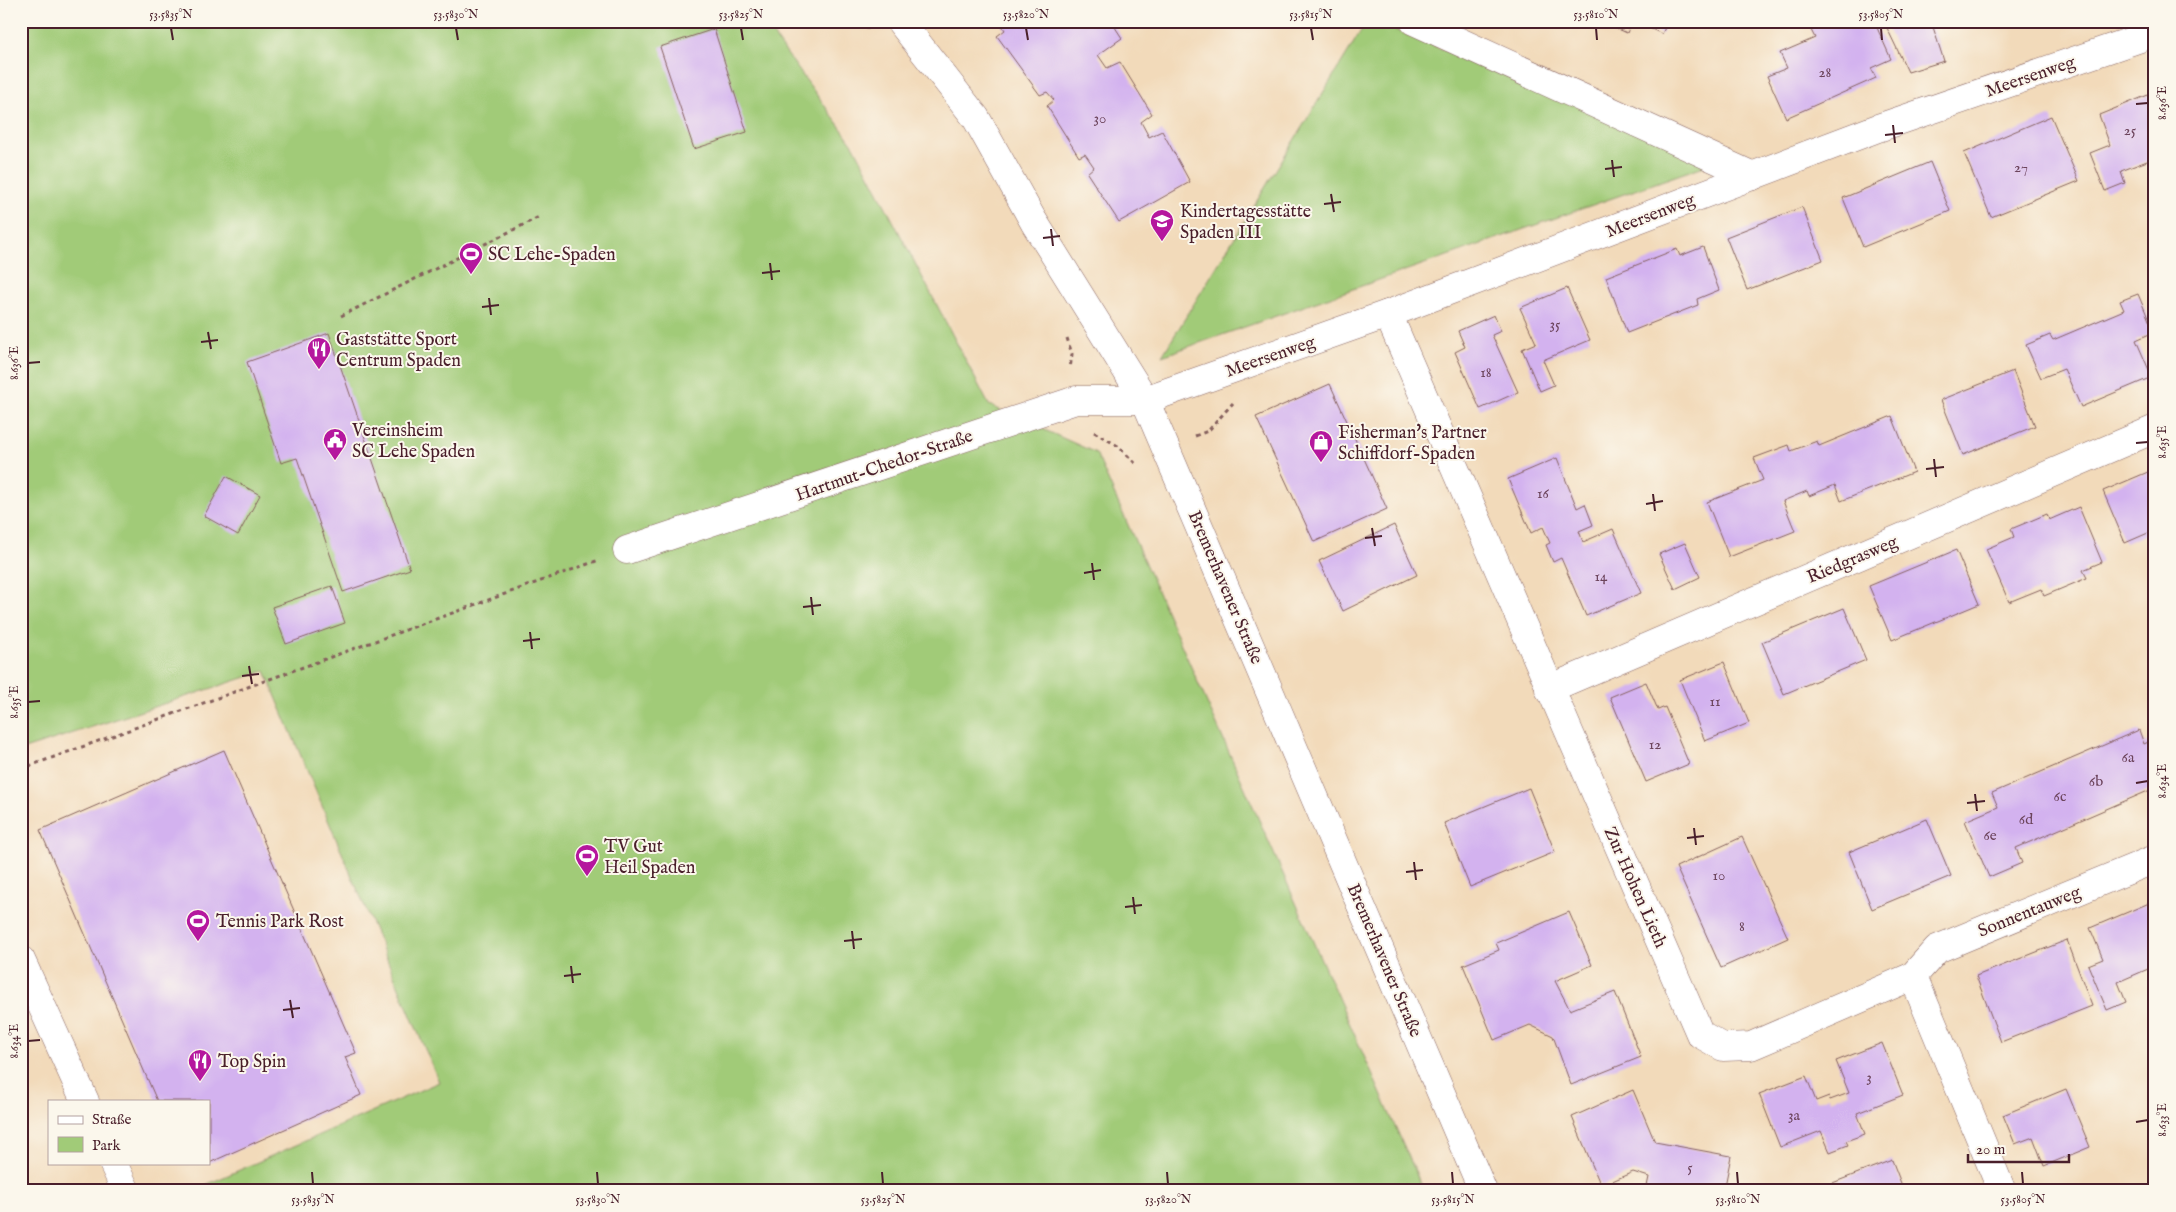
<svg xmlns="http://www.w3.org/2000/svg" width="2176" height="1212" viewBox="0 0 2176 1212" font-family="'IM FELL English',serif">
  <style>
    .green { fill: #a1cb78; stroke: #767552 }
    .building { fill: #d3b2ef }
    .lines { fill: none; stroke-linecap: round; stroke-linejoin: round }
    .minor-casing { stroke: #85605d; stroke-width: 29 }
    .path { stroke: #85605d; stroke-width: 3; stroke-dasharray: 4 4; stroke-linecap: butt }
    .minor { stroke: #fff; stroke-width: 28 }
    .ticks { fill: none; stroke: #4a1f2b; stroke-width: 2 }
    .labels { text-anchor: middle; stroke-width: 4; stroke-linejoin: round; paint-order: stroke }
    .number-label { font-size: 15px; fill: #6c445c }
    .street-label { font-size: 18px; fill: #4a1f2b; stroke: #fbf7ec }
    .poi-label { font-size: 18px; fill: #4a1f2b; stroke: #fbf7ec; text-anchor: start }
    .neatline { fill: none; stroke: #4a1f2b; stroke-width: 2 }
    .ticks-label { font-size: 12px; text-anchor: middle; fill: #4a1f2b }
  </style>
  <rect width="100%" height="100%" fill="#fbf7ec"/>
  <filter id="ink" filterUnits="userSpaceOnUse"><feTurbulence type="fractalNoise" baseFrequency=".02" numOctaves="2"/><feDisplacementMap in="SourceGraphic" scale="10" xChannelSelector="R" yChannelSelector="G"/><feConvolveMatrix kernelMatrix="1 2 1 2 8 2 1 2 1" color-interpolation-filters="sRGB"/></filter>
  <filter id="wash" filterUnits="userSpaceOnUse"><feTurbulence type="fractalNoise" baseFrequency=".0096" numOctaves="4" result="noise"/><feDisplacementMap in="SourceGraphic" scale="20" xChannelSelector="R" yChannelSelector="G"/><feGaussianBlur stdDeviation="1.12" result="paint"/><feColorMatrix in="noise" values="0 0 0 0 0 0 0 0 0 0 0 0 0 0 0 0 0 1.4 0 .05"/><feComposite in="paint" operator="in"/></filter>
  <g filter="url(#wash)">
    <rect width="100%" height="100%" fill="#f2daba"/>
    <!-- green -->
    <g class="green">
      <path d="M21,21h742l91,125 135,259 107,48 328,738h-1232l247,-109 -174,-411 -244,79z"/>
      <path d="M1367,21h6l345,140 -556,195z"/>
    </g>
    <g id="blocks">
      <!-- building -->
      <g class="building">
        <path d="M999,21h112l11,17 -24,17 9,13 13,-6 32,52 -11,8 8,15 13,-6 28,51 -71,40 -32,-49 7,-6 -9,-13 -6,3 -32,-51 7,-6 -7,-8 -7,3 -43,-59 8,-6z"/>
        <path d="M1600,21h32l-5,12z"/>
        <path d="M1635,21h33l-6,13z"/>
        <path d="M1819,21h55l17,38 -20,9 5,10 -90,40 -19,-42 20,-8 -7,-15 35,-15 -6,-12z"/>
        <path d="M1905,21h45l-17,6 11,34 -36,11 -21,-44z"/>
        <path d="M714,29l33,103 -53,17 -34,-102z"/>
        <path d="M2148,95l7,19v44l-34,13 4,12 -20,8 -15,-38 20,-8 -11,-30z"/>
        <path d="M2051,116l28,65 -88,36 -27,-64z"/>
        <path d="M1930,162l20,49 -87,36 -20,-49z"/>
        <path d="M1802,207l21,53 -76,30 -21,-53z"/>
        <path d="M1703,247l16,43 -22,9 1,6 -71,28 -21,-56 71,-28 3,7z"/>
        <path d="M1567,288l23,52 -47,20 11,25 -14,6 -18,-42 14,-6 -16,-35z"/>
        <path d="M2138,294l16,38 -18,8 16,37 -71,30 -17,-38 -23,9 -15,-33 24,-10 3,5 71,-30 -4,-9z"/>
        <path d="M1494,315l7,16 -9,4 26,57 -38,17 -25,-57 10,-5 -7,-16z"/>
        <path d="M329,333l81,236 -67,23 -46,-134 -16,5 -34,-101z"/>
        <path d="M2013,371l22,55 -72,29 -22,-55z"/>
        <path d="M1330,384l57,125 -73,33 -58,-125z"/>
        <path d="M1892,416l22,56 -73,29 -6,-16 -26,11 -2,-5 -24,10 12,30 -66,26 -22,-55 56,-22 -9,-22 35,-13 2,6 26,-10 2,5z"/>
        <path d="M1557,458l20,50 8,-4 8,21 -14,6 4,11 30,-13 28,64 -55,23 -25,-58 -8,4 -7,-17 4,-2 -7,-16 -12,6 -23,-54z"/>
        <path d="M2155,469v61l-30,13 -22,-52z"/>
        <path d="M226,476l34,19 -22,40 -34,-19z"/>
        <path d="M2079,507l23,55 -19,8 4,8 -43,18 -3,-7 -32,13 -23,-53 28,-12 -3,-8 36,-15 2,6z"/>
        <path d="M1394,525l23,50 -74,36 -24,-50z"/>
        <path d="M1685,543l15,34 -25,12 -16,-35z"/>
        <path d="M1956,550l23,54 -87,36 -23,-54z"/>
        <path d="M332,586l13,37 -59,21 -14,-37z"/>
        <path d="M1844,608l22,52 -82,34 -22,-52z"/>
        <path d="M1724,662l25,61 -44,18 -25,-61z"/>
        <path d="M1646,682l12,28 7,-3 24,57 -43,18 -36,-85z"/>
        <path d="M2139,730l5,14 11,-5v49l-139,60 6,15 -33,14 -24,-56 33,-14 -6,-14z"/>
        <path d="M224,750l132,303 -11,4 16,38 -152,68v-62h-52l-117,-271z"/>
        <path d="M1529,788l26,64 -85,35 -26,-64z"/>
        <path d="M1927,819l24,57 -79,33 -23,-57z"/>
        <path d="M1742,837l46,101 -67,30 -45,-101z"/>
        <path d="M2154,901l1,65 -37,16 8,20 -19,8 -19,-45 15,-6 -13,-31z"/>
        <path d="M1569,912l23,53 -37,16 15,29 45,-18 26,65 -70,28 -18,-49 -23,-11 -36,15 -31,-75 36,-15 -3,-7z"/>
        <path d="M2067,940l25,66 -91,36 -25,-66z"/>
        <path d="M1882,1043l21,52 -46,18 8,21 -19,7 2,4 -18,7 -9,-21 -41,16 -21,-53 47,-18 10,25 13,-5 1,4 19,-7 -13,-32z"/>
        <path d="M2066,1089l24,58 -46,19 -11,-29 -18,7 -12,-29z"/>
        <path d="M1633,1090l22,52 76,14 -7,35h-78l3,-14 -16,-5 -32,14 -29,-69z"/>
        <path d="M1892,1160l12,31h-71l-3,-7z"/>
        <path d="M1935,1186l2,5h-13z"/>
      </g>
    </g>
  </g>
  <g filter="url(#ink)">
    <use href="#blocks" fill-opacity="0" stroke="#85605d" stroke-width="1"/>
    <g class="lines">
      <!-- minor casing -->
      <g class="minor-casing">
        <g id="minor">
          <path d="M900,21l76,97 58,104 111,178 338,791"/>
          <path d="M1414,21l339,155"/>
          <path d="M1388,314l312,720 23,13 28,-1 162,-70 89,215"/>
          <path d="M627,550l449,-150h69l243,-86 490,-186 277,-95"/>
          <path d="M1549,689l606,-260"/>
          <path d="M21,960l64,141"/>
          <path d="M1913,976l24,-27 218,-90"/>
          <path d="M113,1163l13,28"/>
        </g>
      </g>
      <!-- path -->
      <g class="path">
        <path d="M862,21l7,8"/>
        <path d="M341,316l198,-99"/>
        <path d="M1067,338l5,16 -2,15"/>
        <path d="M1094,432l24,14 18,18"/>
        <path d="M1195,436l13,-5 25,-28"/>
        <path d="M21,769l578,-209"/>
      </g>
      <!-- minor -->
      <use href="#minor" class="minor"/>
    </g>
  </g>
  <!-- ticks -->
  <path class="ticks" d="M171,28l2,12M456,28l2,12M741,28l2,12M1026,28l2,12M1311,28l2,12M1596,28l1,12M1881,28l1,12M2136,104l12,-1M1893,125l2,18M1885,135l18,-2M1612,160l2,17M1605,169l17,-2M1331,194l3,18M1324,204l17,-2M1051,229l2,17M1043,238l17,-2M770,263l2,17M762,273l18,-2M489,298l2,17M482,307l17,-2M208,332l3,17M201,342l17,-2M28,363l12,-1M2136,443l12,-1M1934,459l2,18M1926,469l18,-2M1653,494l2,17M1646,504l17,-3M1372,528l3,18M1365,538l17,-2M1092,563l2,17M1084,573l17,-3M811,597l2,18M803,607l18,-2M530,632l2,17M523,641l17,-2M249,666l3,18M242,676l17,-2M28,702l12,-1M2136,783l12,-2M1975,794l2,17M1967,803l18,-2M1694,828l2,17M1687,838l17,-2M1414,862l2,18M1406,872l17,-2M1133,897l2,17M1125,907l17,-2M852,931l2,18M844,941l18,-2M571,966l2,17M564,976l17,-2M290,1000l3,18M283,1010l17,-2M28,1041l12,-1M2136,1122l12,-2M312,1172l1,12M597,1172l1,12M882,1172l1,12M1167,1172l1,12M1452,1172l1,12M1737,1172l1,12M2022,1172l1,12"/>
  <!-- icons -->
  <defs>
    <g id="school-pin" transform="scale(1.25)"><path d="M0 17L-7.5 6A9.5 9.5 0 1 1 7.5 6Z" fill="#b5179e" stroke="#fbf7ec"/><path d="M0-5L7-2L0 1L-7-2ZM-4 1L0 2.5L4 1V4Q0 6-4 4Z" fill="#fff"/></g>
    <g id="stadium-pin" transform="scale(1.25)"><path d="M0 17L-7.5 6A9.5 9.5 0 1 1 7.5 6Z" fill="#b5179e" stroke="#fbf7ec"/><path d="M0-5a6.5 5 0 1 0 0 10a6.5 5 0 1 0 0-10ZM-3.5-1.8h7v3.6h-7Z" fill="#fff"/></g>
    <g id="restaurant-pin" transform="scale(1.25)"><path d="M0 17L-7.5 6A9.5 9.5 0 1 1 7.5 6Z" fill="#b5179e" stroke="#fbf7ec"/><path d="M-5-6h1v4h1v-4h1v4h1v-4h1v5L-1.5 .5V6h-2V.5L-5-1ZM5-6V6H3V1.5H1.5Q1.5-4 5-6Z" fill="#fff"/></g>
    <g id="civic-pin" transform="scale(1.25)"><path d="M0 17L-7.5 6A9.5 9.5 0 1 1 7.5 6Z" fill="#b5179e" stroke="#fbf7ec"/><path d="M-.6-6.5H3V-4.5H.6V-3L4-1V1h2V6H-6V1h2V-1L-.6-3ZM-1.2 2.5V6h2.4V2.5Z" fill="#fff"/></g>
    <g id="shop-pin" transform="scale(1.25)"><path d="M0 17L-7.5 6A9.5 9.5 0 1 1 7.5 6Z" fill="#b5179e" stroke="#fbf7ec"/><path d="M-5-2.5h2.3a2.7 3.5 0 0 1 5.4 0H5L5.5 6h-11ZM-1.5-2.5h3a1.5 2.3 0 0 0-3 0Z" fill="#fff"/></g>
  </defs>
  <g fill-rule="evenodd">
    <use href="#school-pin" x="1162" y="221"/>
    <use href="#stadium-pin" x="471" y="254"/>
    <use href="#restaurant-pin" x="319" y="349"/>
    <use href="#civic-pin" x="335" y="440"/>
    <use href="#shop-pin" x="1321" y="442"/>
    <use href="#stadium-pin" x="587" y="856"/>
    <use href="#stadium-pin" x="198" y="921"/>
    <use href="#restaurant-pin" x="200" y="1061"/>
  </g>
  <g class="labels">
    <!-- number labels -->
    <g class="number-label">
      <text x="1825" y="77">28</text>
      <text x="1100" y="123">30</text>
      <text x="2130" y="135">25</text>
      <text x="2021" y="172">27</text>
      <text x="1555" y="329">35</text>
      <text x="1486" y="377">18</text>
      <text x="1543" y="498">16</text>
      <text x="1601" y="581">14</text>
      <text x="1715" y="706">11</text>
      <text x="1655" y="749">12</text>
      <text x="2128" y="762">6a</text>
      <text x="2096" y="786">6b</text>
      <text x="2060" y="801">6c</text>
      <text x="2026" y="824">6d</text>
      <text x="1990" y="840">6e</text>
      <text x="1719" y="880">10</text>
      <text x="1742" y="931">8</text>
      <text x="1869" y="1082">3</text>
      <text x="1794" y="1120">3a</text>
      <text x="1690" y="1172">5</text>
    </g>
    <!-- street labels -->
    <g class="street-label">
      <text transform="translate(2030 76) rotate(-19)" y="6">Meersenweg</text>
      <text transform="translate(1650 215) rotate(-21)" y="6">Meersenweg</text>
      <text transform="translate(1270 356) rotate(-19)" y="6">Meersenweg</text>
      <text transform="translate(884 465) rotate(-19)" y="6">Hartmut-Chedor-Straße</text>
      <text transform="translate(1852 559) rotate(-23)" y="6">Riedgrasweg</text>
      <text transform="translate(1226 587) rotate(67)" y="6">Bremerhavener Straße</text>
      <text transform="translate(1636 887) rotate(66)" y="6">Zur Hohen Lieth</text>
      <text transform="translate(2029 911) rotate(-22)" y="6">Sonnentauweg</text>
      <text transform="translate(1385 960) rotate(67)" y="6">Bremerhavener Straße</text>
    </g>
    <!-- poi labels -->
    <g class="poi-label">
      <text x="1180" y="217">Kindertagesstätte<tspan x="1180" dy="21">Spaden III</tspan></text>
      <text x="488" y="260">SC Lehe-Spaden</text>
      <text x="336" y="345">Gaststätte Sport<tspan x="336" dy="21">Centrum Spaden</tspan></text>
      <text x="352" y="436">Vereinsheim<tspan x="352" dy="21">SC Lehe Spaden</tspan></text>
      <text x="1338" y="438">Fisherman's Partner<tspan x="1338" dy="21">Schiffdorf-Spaden</tspan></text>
      <text x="604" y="852">TV Gut<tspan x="604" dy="21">Heil Spaden</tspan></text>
      <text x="216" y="927">Tennis Park Rost</text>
      <text x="218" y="1067">Top Spin</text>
    </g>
  </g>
  <!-- margin -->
  <rect width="2176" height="1212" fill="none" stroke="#fbf7ec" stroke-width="55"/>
  <!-- legend -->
  <rect x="48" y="1100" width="162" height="65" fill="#fbf7ec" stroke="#b4a19f"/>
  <rect x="58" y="1116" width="25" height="8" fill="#ffffff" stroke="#b4a19f"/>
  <text x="92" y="1124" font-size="15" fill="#4a1f2b">Straße</text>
  <rect x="58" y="1137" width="25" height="15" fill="#a1cb78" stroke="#b4a19f"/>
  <text x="92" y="1150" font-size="15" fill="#4a1f2b">Park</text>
  <!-- scale -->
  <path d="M1968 1154v8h101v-8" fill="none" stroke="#4a1f2b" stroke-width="2.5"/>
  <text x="1976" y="1154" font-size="15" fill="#4a1f2b" stroke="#fbf7ec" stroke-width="4" paint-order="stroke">20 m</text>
  <rect x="28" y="28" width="2120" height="1156" class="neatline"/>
  <g class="ticks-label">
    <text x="171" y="18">53.5835°N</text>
    <text x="456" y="18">53.5830°N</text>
    <text x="741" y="18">53.5825°N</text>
    <text x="1026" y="18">53.5820°N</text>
    <text x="1311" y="18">53.5815°N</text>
    <text x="1596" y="18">53.5810°N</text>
    <text x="1881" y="18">53.5805°N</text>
    <text transform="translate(2162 103) rotate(-90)" y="4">8.636°E</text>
    <text transform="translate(14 363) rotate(-90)" y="4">8.636°E</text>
    <text transform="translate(2162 442) rotate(-90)" y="4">8.635°E</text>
    <text transform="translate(14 702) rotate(-90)" y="4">8.635°E</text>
    <text transform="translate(2162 781) rotate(-90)" y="4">8.634°E</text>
    <text transform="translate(14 1041) rotate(-90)" y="4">8.634°E</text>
    <text transform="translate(2162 1120) rotate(-90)" y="4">8.633°E</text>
    <text x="313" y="1203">53.5835°N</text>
    <text x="598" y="1203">53.5830°N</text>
    <text x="883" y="1203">53.5825°N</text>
    <text x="1168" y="1203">53.5820°N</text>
    <text x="1453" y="1203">53.5815°N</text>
    <text x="1738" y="1203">53.5810°N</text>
    <text x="2023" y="1203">53.5805°N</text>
  </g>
</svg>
